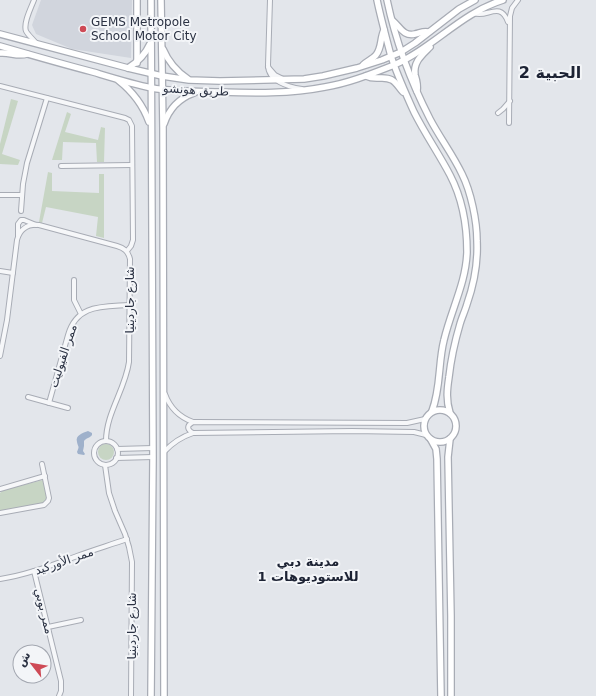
<svg xmlns="http://www.w3.org/2000/svg" width="596" height="696" viewBox="0 0 596 696" font-family="'DejaVu Sans',Cairo,sans-serif">
  <style>
    .built { fill: #d1d5dd }
    .green { fill: #c7d5c4 }
    .water { fill: #9fb1cb }
    .lines { fill: none; stroke-linecap: round; stroke-linejoin: round }
    .street-casing { stroke: #a8acb5; stroke-width: 6 }
    .secondary-casing { stroke: #a8acb5; stroke-width: 8 }
    .street { stroke: #f6f7f9; stroke-width: 4 }
    .secondary { stroke: #fff; stroke-width: 5.5 }
    .poi-dot { fill: #ce4a56; stroke: #f3f5f8; stroke-width: 1.5 }
    .labels { text-anchor: middle; stroke-width: 4; stroke-linejoin: round; paint-order: stroke }
    .poi-label { font-size: 12px; fill: #2b3243; stroke: #f3f5f8; text-anchor: start }
    .street-label { font-size: 12px; fill: #2b3243; stroke: #f3f5f8 }
    .neighbourhood-label { font-size: 13px; font-weight: bold; fill: #1d2334; stroke: #f3f5f8 }
    .district-label { font-size: 16px; font-weight: bold; fill: #1d2334; stroke: #f3f5f8 }
  </style>
  <rect width="100%" height="100%" fill="#e3e6eb"/>
  <!-- built -->
  <path class="built" d="M41,0h91l-1,58 -59,-9 -36,-15 -4,-9z"/>
  <!-- green -->
  <g class="green">
    <path d="M11,99l7,2 -16,53 18,6 -2,5 -18,-1v-20z"/>
    <path d="M67,112l4,2 -6,18 33,8 3,-13 4,1 -1,34h-7l-1,-19 -33,-1 -1,18h-10z"/>
    <path d="M48,172l4,1v18l47,2v-19h5v64l-8,-2 2,-19 -52,-10 -4,16 -3,-1z"/>
    <circle cx="106" cy="452" r="8"/>
    <path d="M43,480l4,18 -3,5 -44,9v-19l3,-3z"/>
  </g>
  <!-- water -->
  <path class="water" d="M88,431l4,2v2c-2,3 -6,3 -8,6v5l-1,5 2,3 -1,1 -6,-1 -1,-2c3,-7 1,-4 0,-10 -2,-7 6,-9 11,-11z"/>
  <g class="lines">
    <!-- street casing -->
    <g class="street-casing">
      <g id="street">
        <path d="M34,0c-3,8 -11,23 -8,31 2,4 7,8 10,12"/>
        <path d="M270,0l-2,65c0,16 20,22 34,24"/>
        <path d="M474,13c12,6 26,-13 34,9"/>
        <path d="M268,67l7,8 8,4"/>
        <path d="M0,86l125,32 4,2 3,6 1,114 -2,6 -4,5"/>
        <path d="M498,113l5,-4 7,-8"/>
        <path d="M509,123l1,-107 2,-8 6,-8"/>
        <path d="M61,166l71,-1"/>
        <path d="M0,195h22"/>
        <path d="M21,211l2,-27 4,-21 20,-65"/>
        <path d="M18,236v-12l3,-4h3l12,5"/>
        <path d="M0,271l13,2"/>
        <path d="M74,280v20l7,14"/>
        <path d="M0,356l7,-36 10,-80c3,-11 11,-16 22,-15l78,21c7,2 11,5 13,13l-1,103c-4,28 -23,51 -23,79"/>
        <path d="M165,394c5,14 14,23 28,28"/>
        <path d="M28,397l40,11"/>
        <path d="M49,403l19,-68c9,-31 34,-28 61,-30"/>
        <path d="M425,419l-18,4 -214,-1 -4,3c-2,3 0,6 4,8l159,-2 62,1 12,3"/>
        <circle cx="106" cy="453" r="12"/>
        <path d="M117,449l36,-1"/>
        <path d="M164,452c8,-9 17,-15 29,-19"/>
        <path d="M116,458l37,-1"/>
        <path d="M105,465l4,28 6,18 10,23 4,13 3,15 -1,134"/>
        <path d="M0,489l45,-13"/>
        <path d="M0,513l44,-8 4,-4 1,-3 -7,-34"/>
        <path d="M34,571l27,110v10l-2,5"/>
        <path d="M0,579c27,-4 52,-14 77,-23 16,-6 33,-11 50,-17"/>
        <path d="M48,627l33,-7"/>
      </g>
    </g>
    <!-- secondary casing -->
    <g class="secondary-casing">
      <g id="secondary">
        <path d="M151,0l2,457 -2,239"/>
        <path d="M161,0l2,128 1,568"/>
        <path d="M377,0c4,19 9,37 14,56 6,19 15,38 23,56 11,22 25,42 36,63 12,23 17,51 17,77 -1,31 -16,58 -23,88 -6,23 -3,48 -12,71"/>
        <path d="M387,0c9,43 23,80 43,119 10,19 23,36 32,55 9,18 15,47 15,67 1,21 -3,43 -10,63 -2,7 -5,13 -7,20 -5,17 -9,35 -11,53 -2,13 -3,23 1,36"/>
        <path d="M393,21c7,6 11,16 22,13 5,-1 8,-3 13,-2"/>
        <path d="M0,34l128,34 34,8 27,4 31,1 84,-2 19,-3 34,-8 25,-8 19,-8 14,-9 44,-34 16,-9"/>
        <path d="M0,46c31,9 62,18 93,26 20,6 39,12 59,16 22,4 44,3 67,4 35,1 71,2 106,-5 24,-4 46,-13 69,-22 39,-17 67,-52 109,-65"/>
        <path d="M163,49c5,12 13,22 25,30"/>
        <path d="M0,53c10,-1 17,4 27,1"/>
        <path d="M137,63v-63"/>
        <path d="M363,65c4,-4 10,-6 13,-10 6,-7 4,-17 8,-25"/>
        <path d="M128,68c10,-6 17,-13 22,-24"/>
        <path d="M366,76c10,5 17,-1 26,4 5,3 7,8 11,12"/>
        <path d="M118,80c14,11 25,25 31,42"/>
        <path d="M417,91c1,-6 0,-10 -2,-16 -2,-13 7,-20 15,-28"/>
        <path d="M164,124c5,-15 16,-26 30,-31"/>
        <circle cx="440" cy="426" r="16"/>
        <path d="M450,439l-2,18 3,159v80"/>
        <path d="M431,440l5,9 1,10 4,237"/>
      </g>
    </g>
    <!-- street -->
    <use href="#street" class="street"/>
    <!-- secondary -->
    <use href="#secondary" class="secondary"/>
  </g>
  <!-- markers -->
  <circle class="poi-dot" cx="83" cy="29" r="4"/>
  <g class="labels">
    <!-- poi labels -->
    <g class="poi-label">
      <text x="91" y="26">GEMS Metropole<tspan x="91" dy="14">School Motor City</tspan></text>
    </g>
    <!-- street labels -->
    <g class="street-label">
      <text transform="translate(196 90) rotate(3)" y="4">طريق هونشو</text>
      <text transform="translate(130 300) rotate(-90)" y="4">شارع جاردينيا</text>
      <text transform="translate(63 356) rotate(-72)" y="4">ممر الفيوليت</text>
      <text transform="translate(64 561) rotate(-19)" y="4">ممر الأوركيد</text>
      <text transform="translate(44 611) rotate(76)" y="4">ممر بوبي</text>
      <text transform="translate(132 626) rotate(-90)" y="4">شارع جاردينيا</text>
    </g>
    <!-- neighbourhood labels -->
    <g class="neighbourhood-label">
      <text x="308" y="566">مدينة دبي<tspan x="308" dy="15">للاستوديوهات 1</tspan></text>
    </g>
    <!-- district labels -->
    <g class="district-label">
      <text x="550" y="78">الحبية 2</text>
    </g>
  </g>
  <!-- north arrow -->
  <g transform="translate(32 664) rotate(301)"><circle r="19" fill="#f3f5f8" stroke="#a3a7b0"/>
  <path d="M0-3L7 15L0 10L-7 15Z" fill="#ce4a56"/>
  <text y="-6" font-size="11" font-weight="bold" text-anchor="middle" fill="#2b3243">ش</text>
  </g>
</svg>
